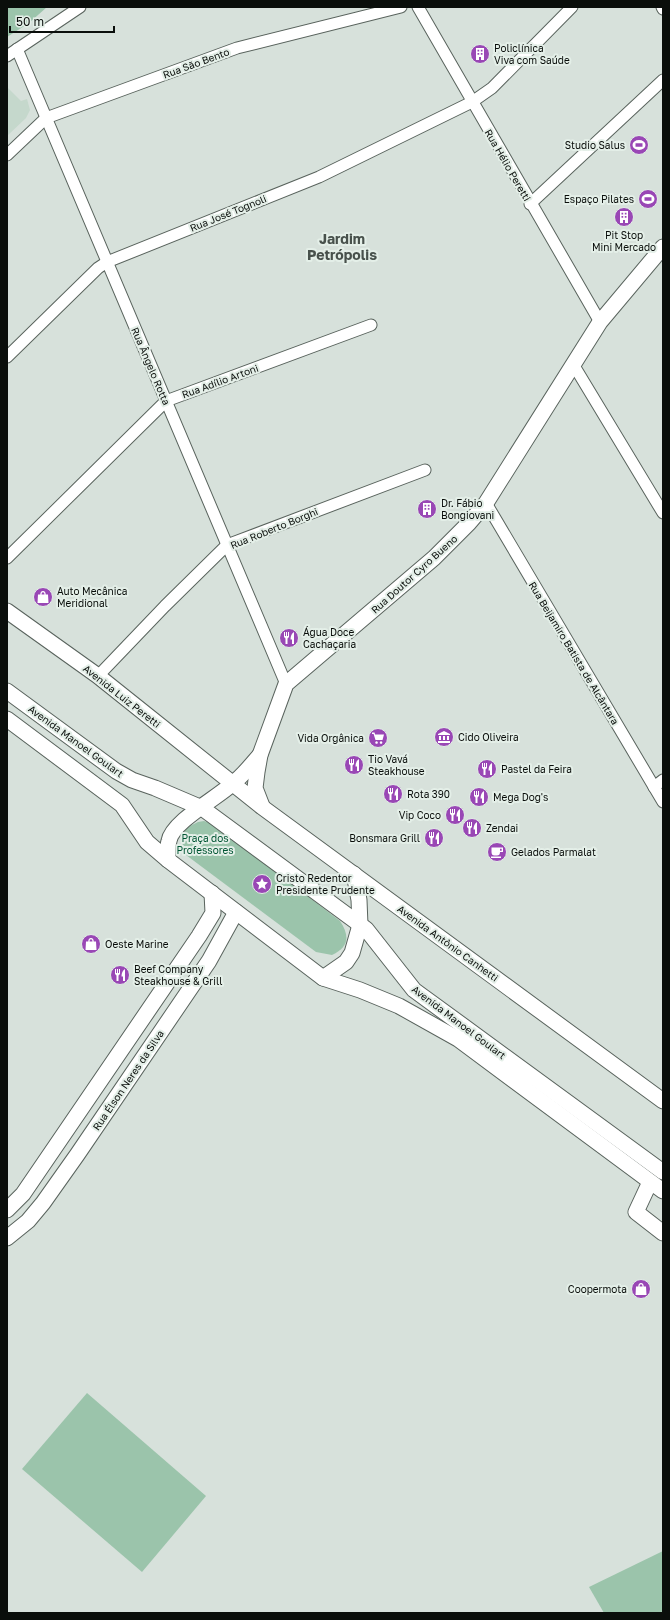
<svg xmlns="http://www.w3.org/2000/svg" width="670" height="1620" viewBox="0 0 670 1620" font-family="'Golos Text',sans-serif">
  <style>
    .built { fill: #c5d8cc }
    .green { fill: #9bc4ab }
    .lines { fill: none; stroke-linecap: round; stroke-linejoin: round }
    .street-casing { stroke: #59635d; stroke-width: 13 }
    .secondary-casing { stroke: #59635d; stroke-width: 17 }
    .street { stroke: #fff; stroke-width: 11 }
    .secondary { stroke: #fff; stroke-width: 15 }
    .labels { text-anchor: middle; stroke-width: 4; stroke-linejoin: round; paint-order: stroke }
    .poi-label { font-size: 10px; fill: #0a0e0b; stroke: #e4efe8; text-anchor: start }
    .street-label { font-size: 10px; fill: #0a0e0b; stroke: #e4efe8 }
    .park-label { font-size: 10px; fill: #053; stroke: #e4efe8 }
    .district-label { font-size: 14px; font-weight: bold; fill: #48514c; stroke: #e4efe8 }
  </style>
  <rect width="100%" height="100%" fill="#d7e1db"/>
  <!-- built -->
  <path class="built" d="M7,87l14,14 6,-2 3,11 -4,8 -19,18z"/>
  <!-- green -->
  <g class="green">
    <path d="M7,7h40l-18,16 -22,14z"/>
    <path d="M204,821l11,4 125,96c10,15 9,26 -8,34l-16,-3 -130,-97c-5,-9 -5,-17 0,-27l12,-6z"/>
    <path d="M87,1393l119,103 -64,76 -120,-103z"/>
    <path d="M663,1551v62h-59l-15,-26z"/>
  </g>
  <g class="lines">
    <!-- street casing -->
    <g class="street-casing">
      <g id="street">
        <path d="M418,7l182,315"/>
        <path d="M662,7l1,2"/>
        <path d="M17,49l269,635"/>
        <path d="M7,56l73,-49"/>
        <path d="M7,155l39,-37 191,-70 164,-41"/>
        <path d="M530,204l133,-124"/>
        <path d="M7,357l91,-89 9,-6 212,-85 153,-75 20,-14 80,-81"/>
        <path d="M573,364l90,149"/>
        <path d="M486,503l177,299"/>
        <path d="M7,558l159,-157 205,-76"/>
        <path d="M98,676l67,-70 62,-61 198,-75"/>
        <path d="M654,787l9,-7"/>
      </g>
    </g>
    <!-- secondary casing -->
    <g class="secondary-casing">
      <g id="secondary">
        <path d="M7,611l91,65 164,131 401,294"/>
        <path d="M7,691l109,80 16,9 23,8 47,20 164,121 48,61 249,182"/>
        <path d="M7,719l115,86 25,37 21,18 155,118 37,12 39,16 59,33 205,152"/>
        <path d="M262,806l-7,-18 2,-16 3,-17 26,-71 148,-126 35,-35 17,-20 114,-181 63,-75"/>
        <path d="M168,860c0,-6 -1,-13 1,-19 3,-19 48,-43 63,-57 11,-8 19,-19 28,-29"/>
        <path d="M323,978l23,-16 6,-9 8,-28 -1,-25 -5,-26"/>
        <path d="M650,1182l-14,30 27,21"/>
        <path d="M7,1210l16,-16 176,-258 14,-23 -1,-20"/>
        <path d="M7,1238l21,-17 15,-18 34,-48 132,-194 27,-49"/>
      </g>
    </g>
    <!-- street -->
    <use href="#street" class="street"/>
    <!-- secondary -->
    <use href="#secondary" class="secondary"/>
  </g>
  <!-- icons -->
  <defs>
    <g id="building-disc" transform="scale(1)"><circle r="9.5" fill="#9947b5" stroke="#e4efe8"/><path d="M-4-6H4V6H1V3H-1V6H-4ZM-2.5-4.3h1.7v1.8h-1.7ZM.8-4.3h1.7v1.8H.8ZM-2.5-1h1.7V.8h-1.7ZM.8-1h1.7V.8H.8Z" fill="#fff"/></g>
    <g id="stadium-disc" transform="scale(1)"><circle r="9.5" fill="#9947b5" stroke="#e4efe8"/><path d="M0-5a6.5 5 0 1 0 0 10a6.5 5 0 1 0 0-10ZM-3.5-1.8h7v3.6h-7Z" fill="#fff"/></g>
    <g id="shop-disc" transform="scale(1)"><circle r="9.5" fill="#9947b5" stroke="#e4efe8"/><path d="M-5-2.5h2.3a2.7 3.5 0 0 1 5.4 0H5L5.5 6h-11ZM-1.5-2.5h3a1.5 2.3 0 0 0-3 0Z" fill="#fff"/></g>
    <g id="restaurant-disc" transform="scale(1)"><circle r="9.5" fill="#9947b5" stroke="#e4efe8"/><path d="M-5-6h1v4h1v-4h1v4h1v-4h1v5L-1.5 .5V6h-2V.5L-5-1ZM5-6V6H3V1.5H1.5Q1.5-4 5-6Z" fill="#fff"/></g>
    <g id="museum-disc" transform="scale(1)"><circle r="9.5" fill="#9947b5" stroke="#e4efe8"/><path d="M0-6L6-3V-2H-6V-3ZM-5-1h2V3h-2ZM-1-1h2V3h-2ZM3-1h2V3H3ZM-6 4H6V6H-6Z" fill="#fff"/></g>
    <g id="supermarket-disc" transform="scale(1)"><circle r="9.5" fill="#9947b5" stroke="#e4efe8"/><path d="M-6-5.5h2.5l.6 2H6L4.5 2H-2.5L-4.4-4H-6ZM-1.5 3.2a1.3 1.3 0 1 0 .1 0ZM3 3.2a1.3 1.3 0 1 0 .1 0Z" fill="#fff"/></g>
    <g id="cafe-disc" transform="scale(1)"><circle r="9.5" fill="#9947b5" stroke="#e4efe8"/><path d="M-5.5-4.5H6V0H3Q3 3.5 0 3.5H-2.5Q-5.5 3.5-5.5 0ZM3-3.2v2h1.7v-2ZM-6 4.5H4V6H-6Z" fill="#fff"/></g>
    <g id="sight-disc" transform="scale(1)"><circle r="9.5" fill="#9947b5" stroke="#e4efe8"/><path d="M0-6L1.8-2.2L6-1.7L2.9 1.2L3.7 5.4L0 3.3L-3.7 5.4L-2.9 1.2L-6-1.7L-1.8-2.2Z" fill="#fff"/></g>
  </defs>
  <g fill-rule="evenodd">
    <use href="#building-disc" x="480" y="54"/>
    <use href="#stadium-disc" x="639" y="145"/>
    <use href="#stadium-disc" x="648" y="199"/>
    <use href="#building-disc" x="624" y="217"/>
    <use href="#building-disc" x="427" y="509"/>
    <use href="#shop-disc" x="43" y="597"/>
    <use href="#restaurant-disc" x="289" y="638"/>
    <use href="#museum-disc" x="444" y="737"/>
    <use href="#supermarket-disc" x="378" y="738"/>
    <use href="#restaurant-disc" x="354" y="765"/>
    <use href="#restaurant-disc" x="487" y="769"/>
    <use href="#restaurant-disc" x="393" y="794"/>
    <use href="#restaurant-disc" x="479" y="797"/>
    <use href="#restaurant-disc" x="455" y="815"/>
    <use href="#restaurant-disc" x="472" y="828"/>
    <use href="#restaurant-disc" x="434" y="838"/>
    <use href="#cafe-disc" x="497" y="852"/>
    <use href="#sight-disc" x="262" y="884"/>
    <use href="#shop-disc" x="91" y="944"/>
    <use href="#restaurant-disc" x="120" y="975"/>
    <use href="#shop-disc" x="641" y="1289"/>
  </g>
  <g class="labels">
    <!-- poi labels -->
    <g class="poi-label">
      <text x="494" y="52">Policlínica<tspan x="494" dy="12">Viva com Saúde</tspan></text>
      <text x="625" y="149" text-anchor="end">Studio Salus</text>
      <text x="634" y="203" text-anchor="end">Espaço Pilates</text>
      <text x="624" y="239" text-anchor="middle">Pit Stop<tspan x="624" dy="12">Mini Mercado</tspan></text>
      <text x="441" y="507">Dr. Fábio<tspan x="441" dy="12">Bongiovani</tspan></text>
      <text x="57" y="595">Auto Mecânica<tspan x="57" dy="12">Meridional</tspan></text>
      <text x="303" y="636">Água Doce<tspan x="303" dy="12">Cachaçaria</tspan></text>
      <text x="458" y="741">Cido Oliveira</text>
      <text x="364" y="742" text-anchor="end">Vida Orgânica</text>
      <text x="368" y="763">Tio Vavá<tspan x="368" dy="12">Steakhouse</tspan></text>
      <text x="501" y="773">Pastel da Feira</text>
      <text x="407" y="798">Rota 390</text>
      <text x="493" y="801">Mega Dog's</text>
      <text x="441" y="819" text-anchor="end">Vip Coco</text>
      <text x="486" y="832">Zendai</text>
      <text x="420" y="842" text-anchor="end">Bonsmara Grill</text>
      <text x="511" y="856">Gelados Parmalat</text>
      <text x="276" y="882">Cristo Redentor<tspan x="276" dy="12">Presidente Prudente</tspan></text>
      <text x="105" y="948">Oeste Marine</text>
      <text x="134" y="973">Beef Company<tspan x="134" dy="12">Steakhouse &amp; Grill</tspan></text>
      <text x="627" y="1293" text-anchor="end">Coopermota</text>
    </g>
    <!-- street labels -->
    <g class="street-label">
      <text transform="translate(196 63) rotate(-20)" y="4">Rua São Bento</text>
      <text transform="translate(508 165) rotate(60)" y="4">Rua Hélio Peretti</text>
      <text transform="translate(228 213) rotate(-22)" y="4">Rua José Tognoli</text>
      <text transform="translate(151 366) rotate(67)" y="4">Rua Ângelo Rotta</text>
      <text transform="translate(220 381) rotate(-20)" y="4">Rua Adílio Artoni</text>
      <text transform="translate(274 528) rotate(-22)" y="4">Rua Roberto Borghi</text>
      <text transform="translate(414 574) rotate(-42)" y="4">Rua Doutor Cyro Bueno</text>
      <text transform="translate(574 653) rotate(59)" y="4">Rua Beijamiro Batista de Alcântara</text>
      <text transform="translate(122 696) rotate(38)" y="4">Avenida Luiz Peretti</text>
      <text transform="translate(76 741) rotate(36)" y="4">Avenida Manoel Goulart</text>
      <text transform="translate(448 943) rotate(36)" y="4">Avenida Antônio Canhetti</text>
      <text transform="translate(459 1022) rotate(37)" y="4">Avenida Manoel Goulart</text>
      <text transform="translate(128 1080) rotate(-56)" y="4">Rua Élson Neres da Silva</text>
    </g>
    <!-- park labels -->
    <g class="park-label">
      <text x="205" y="842">Praça dos<tspan x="205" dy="12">Professores</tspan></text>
    </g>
    <!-- district labels -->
    <g class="district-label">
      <text x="342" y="244">Jardim<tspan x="342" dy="16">Petrópolis</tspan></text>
    </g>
  </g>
  <!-- border -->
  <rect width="670" height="1620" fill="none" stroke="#0a0e0b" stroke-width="16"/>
  <!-- scale -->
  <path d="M10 26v6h104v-6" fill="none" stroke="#0a0e0b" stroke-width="2"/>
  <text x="16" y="26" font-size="12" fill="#0a0e0b" stroke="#e4efe8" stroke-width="3" paint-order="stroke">50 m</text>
</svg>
